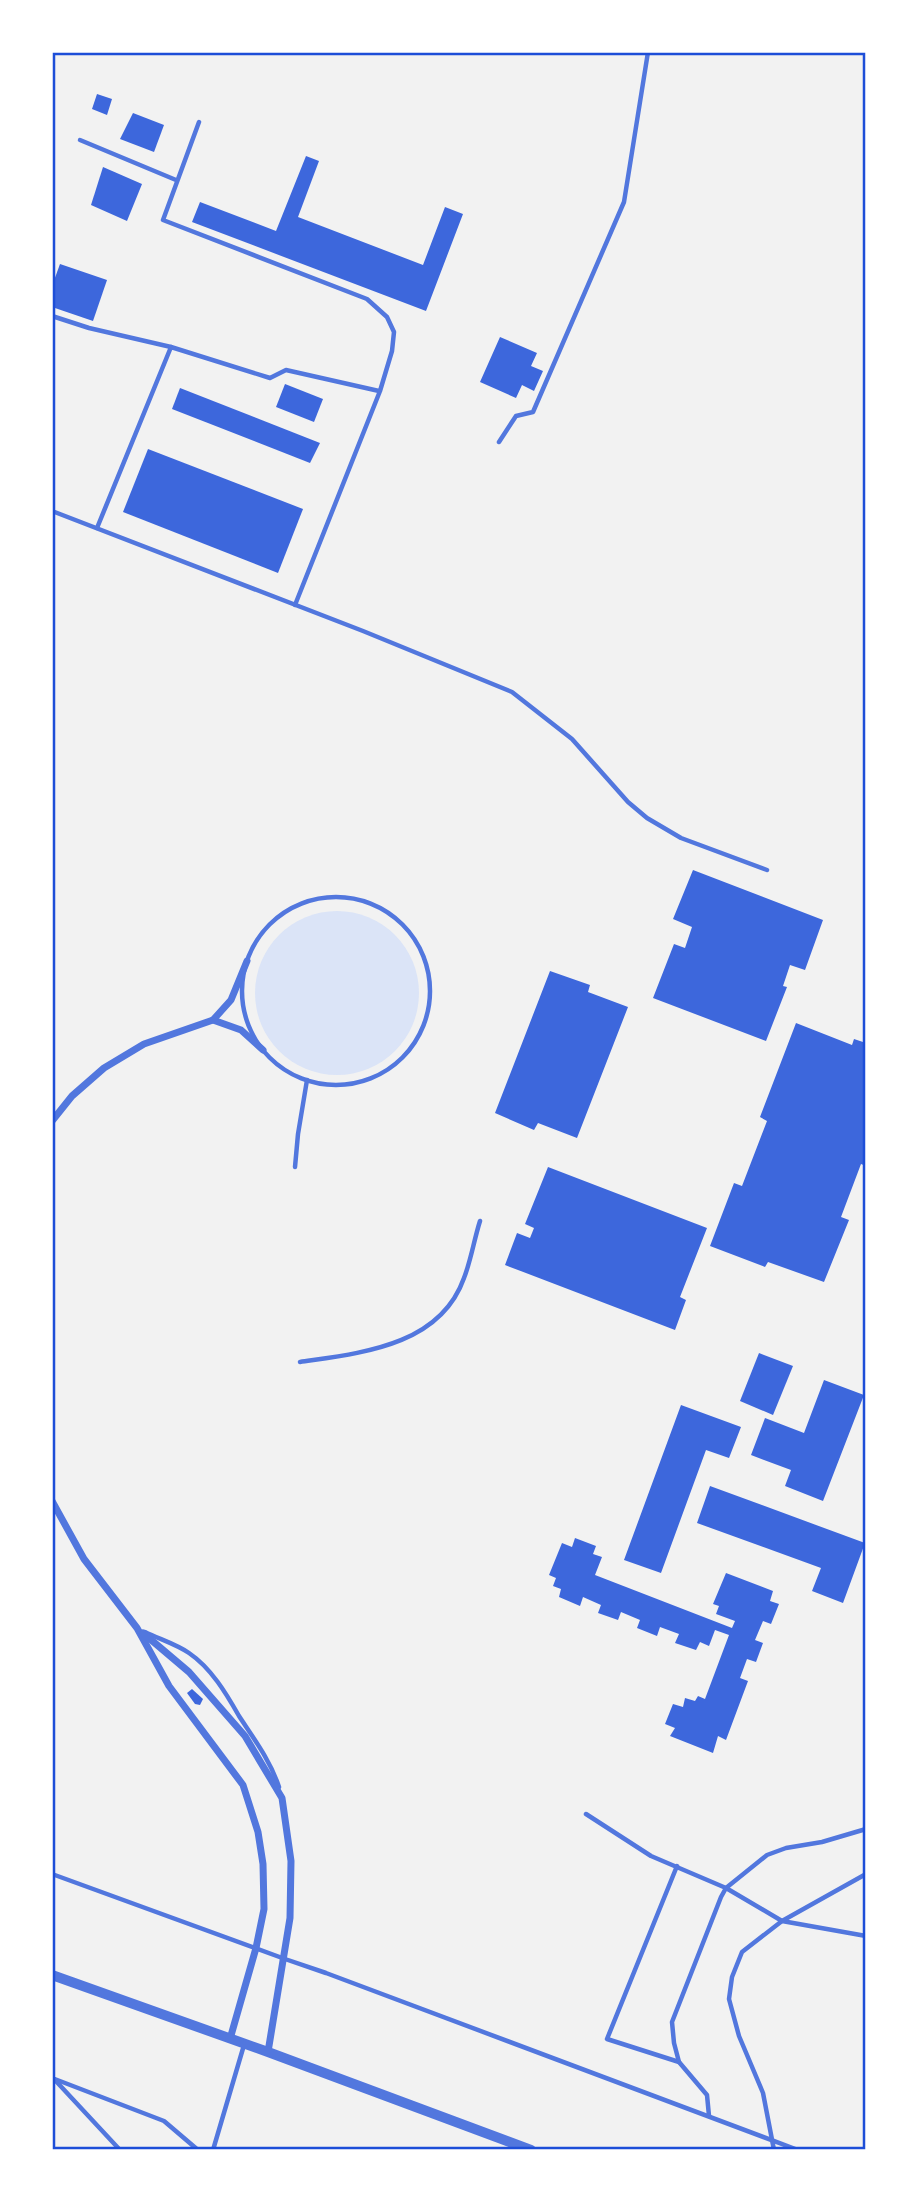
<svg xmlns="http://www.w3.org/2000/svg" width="918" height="2202" viewBox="0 0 918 2202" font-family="'Fira Sans Condensed',sans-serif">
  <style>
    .green { fill: #dbe4f7 }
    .building { fill: #3d67dc }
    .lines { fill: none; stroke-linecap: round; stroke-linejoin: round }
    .service { stroke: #5277de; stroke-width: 4.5 }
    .minor { stroke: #5277de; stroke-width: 7 }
    .tertiary { stroke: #5277de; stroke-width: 10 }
    .neatline { fill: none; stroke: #1d4ed8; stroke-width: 2.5 }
  </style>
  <rect width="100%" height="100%" fill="#f2f2f2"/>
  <!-- green -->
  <circle class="green" cx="337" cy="993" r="82"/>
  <!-- building -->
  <g class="building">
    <path d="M97,94l15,5 -5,16 -15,-6z"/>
    <path d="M133,113l31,12 -10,27 -34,-13z"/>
    <path d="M306,156l13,5 -21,56 125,48 22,-58 18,7 -37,97 -234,-89 8,-20 76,29z"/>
    <path d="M103,167l39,17 -15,37 -36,-16z"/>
    <path d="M60,264l47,16 -14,41 -41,-14v-21z"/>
    <path d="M500,337l37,16 -6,13 12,5 -9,20 -12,-6 -6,13 -36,-16z"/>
    <path d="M285,384l38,15 -9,23 -38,-15z"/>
    <path d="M180,388l140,55 -10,20 -138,-54z"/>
    <path d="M148,449l155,60 -25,64 -155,-61z"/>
    <path d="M693,870l130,50 -18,50 -15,-5 -7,21 4,1 -21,54 -113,-43 21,-54 11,4 7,-21 -19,-8z"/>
    <path d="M550,971l40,14 -2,7 40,15 -51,131 -39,-15 -4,7 -39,-17z"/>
    <path d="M796,1023l56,22 2,-6 12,4v123l-5,-2 -20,53 8,3 -25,62 -56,-20 -3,5 -55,-21 24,-63 8,3 25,-65 -7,-4z"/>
    <path d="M548,1167l159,61 -27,69 6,3 -11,30 -170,-65 12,-32 13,5 4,-10 -9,-4z"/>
    <path d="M759,1353l34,13 -20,49 -33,-14z"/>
    <path d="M824,1380l40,15 -41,106 -38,-15 6,-16 -40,-15 14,-37 39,15z"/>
    <path d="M681,1405l60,22 -12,31 -23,-8 -45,123 -37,-13z"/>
    <path d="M710,1486l155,57 -22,60 -31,-12 9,-23 -124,-45z"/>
    <path d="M575,1538l21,8 -3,8 9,3 -7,18 137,53 3,-7 -19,-7 3,-8 -6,-2 13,-31 47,18 -3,10 9,3 -8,20 -8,-3 -8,19 8,3 -7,19 -9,-3 -7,19 8,3 -22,59 -8,-4 -5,17 -43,-17 5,-8 -10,-4 8,-20 10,3 2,-9 10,3 3,-5 7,3 24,-64 -14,-5 -6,16 -9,-4 -4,8 -21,-7 4,-9 -19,-7 -3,9 -20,-8 3,-8 -19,-8 -3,8 -20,-7 3,-8 -18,-8 -3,9 -21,-9 2,-8 -8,-3 3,-8 -7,-3 13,-32 10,4z"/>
    <path d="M192,1689l11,10 -3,6 -5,-1 -8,-11z"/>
  </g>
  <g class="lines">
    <!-- service -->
    <g class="service">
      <path d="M199,122l-36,98 204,79 20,18 7,15 -2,19 -12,40 -85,214"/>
      <path d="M80,140l96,40"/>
      <path d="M52,316l37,12 82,19"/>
      <path d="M499,442l17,-26 17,-4 91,-210 24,-150"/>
      <path d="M52,511l311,120 149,61 60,47 56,63 19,16 34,20 86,32"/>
      <path d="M97,528l74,-181 99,31 16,-8 93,21"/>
      <circle cx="336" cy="991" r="94"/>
      <path d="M295,1167l3,-33 9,-54"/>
      <path d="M300,1362c61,-9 140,-16 164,-84 7,-18 10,-38 16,-57"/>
      <path d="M145,1632c14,7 31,12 44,21 22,15 37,40 50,63 15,23 31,44 40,71"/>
      <path d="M586,1814l65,42 75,32 56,33 84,15"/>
      <path d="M677,1866l-70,173 72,23"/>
      <path d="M52,1874l233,85 41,14 472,177"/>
      <path d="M52,2078l112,43 34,29"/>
      <path d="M54,2079l66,71"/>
      <path d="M709,2116l-2,-21 -28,-33 -5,-19 -2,-21 49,-125 5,-9 41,-33 19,-7 36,-6 44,-13"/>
      <path d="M213,2150l31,-105"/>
      <path d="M774,2150l-11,-57 -24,-57 -10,-37 3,-22 10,-25 40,-31 84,-47"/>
    </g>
    <!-- minor -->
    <g class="minor">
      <path d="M213,1020l28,10 22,20"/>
      <path d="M52,1121l20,-25 32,-28 40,-24 69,-24 18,-20 16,-39"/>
      <path d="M52,1501l32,58 53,69 32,58 74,99 15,47 5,32 1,45 -8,39 -26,91"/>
      <path d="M143,1633l46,39 56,64 37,62 9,63 -1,57 -22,134"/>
    </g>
    <!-- tertiary -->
    <path class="tertiary" d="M52,1975l216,77 263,98"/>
  </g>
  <!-- border -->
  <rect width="918" height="2202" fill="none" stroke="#ffffff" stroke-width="108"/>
  <rect x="54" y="54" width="810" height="2094" class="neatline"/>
</svg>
